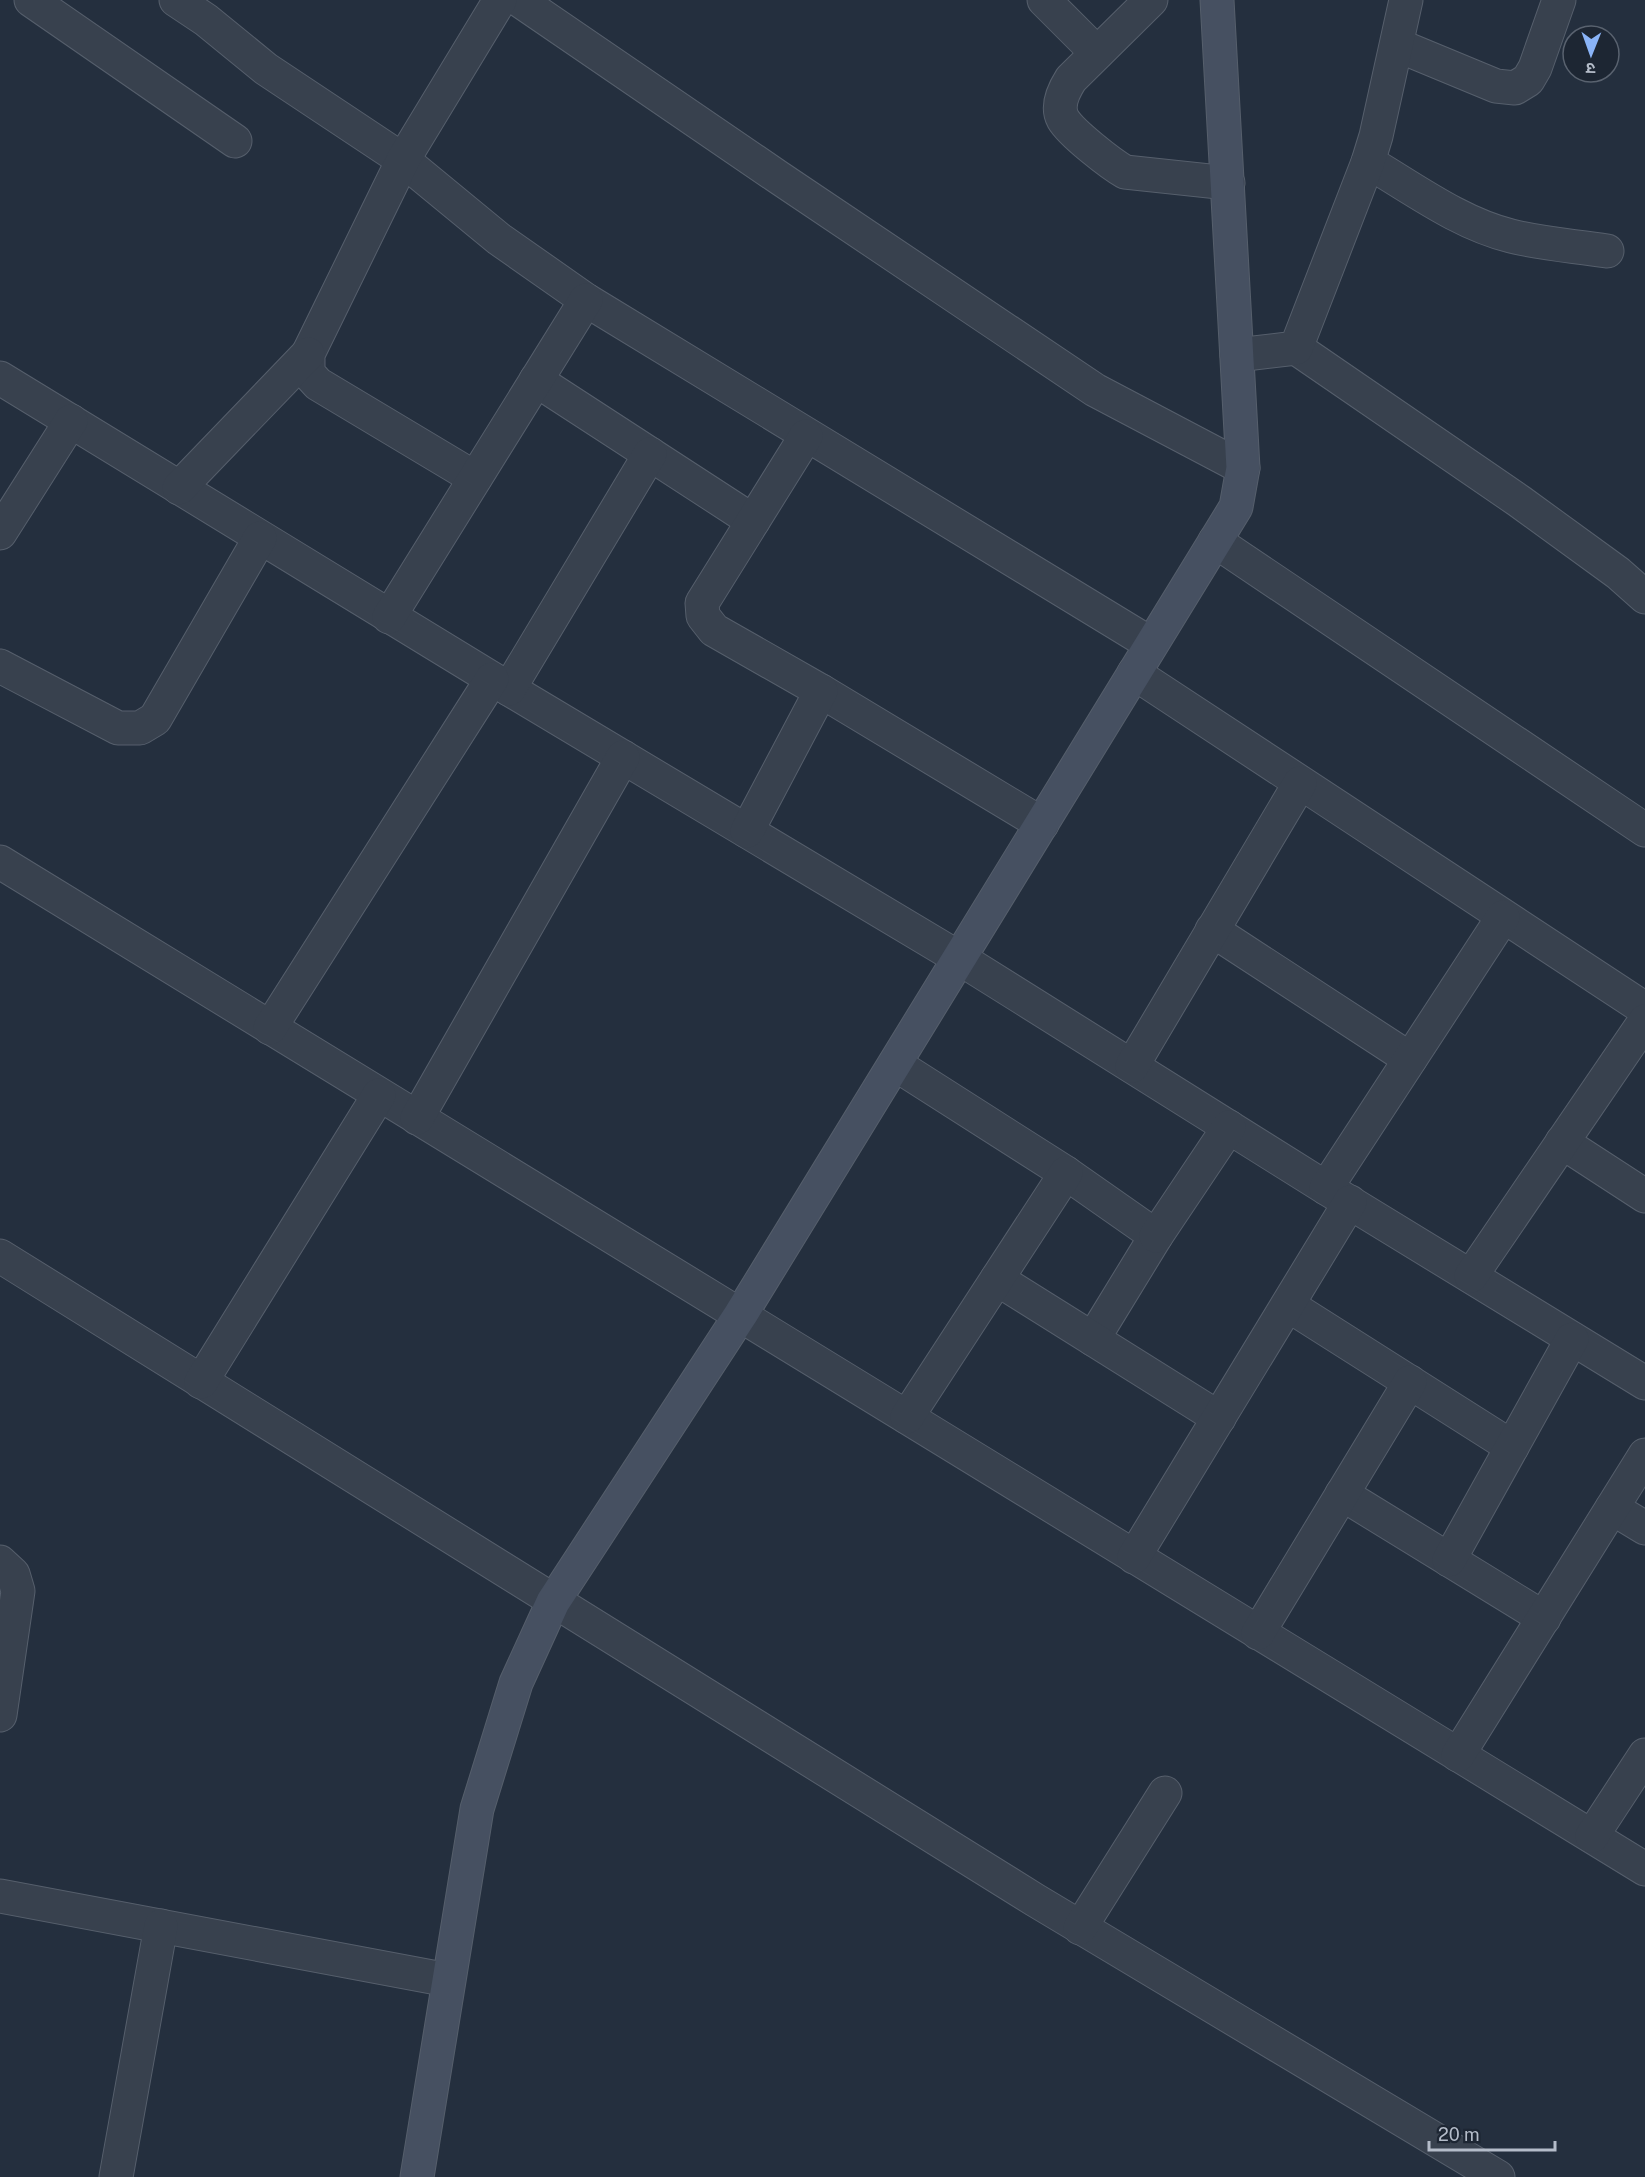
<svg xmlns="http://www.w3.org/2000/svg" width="1645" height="2177" viewBox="0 0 1645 2177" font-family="'Public Sans','Noto Sans Devanagari',sans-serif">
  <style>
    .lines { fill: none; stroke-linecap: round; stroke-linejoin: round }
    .street-casing { stroke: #565f6c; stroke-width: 35 }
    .secondary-casing { stroke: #565f6c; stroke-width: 35 }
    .street { stroke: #38414e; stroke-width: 33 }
    .secondary { stroke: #465061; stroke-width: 33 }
  </style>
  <rect width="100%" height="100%" fill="#242f3e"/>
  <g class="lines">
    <!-- street casing -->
    <g class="street-casing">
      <g id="street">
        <path d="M31,0l204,141"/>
        <path d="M176,0l30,20 60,49 137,91 96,79 87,61 565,344"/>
        <path d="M519,0l259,177 317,213 148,78"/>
        <path d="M1044,0l53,53"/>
        <path d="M1151,0l-80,79c-7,11 -15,27 -8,40 8,14 48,45 62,53l103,11"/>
        <path d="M1397,45l99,41 19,2 13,-8 7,-12 24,-68"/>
        <path d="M1368,162c46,27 91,61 143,74 31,8 65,10 96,15"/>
        <path d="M1296,348l223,153 99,72 27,24"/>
        <path d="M1237,355l59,-7 72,-186 8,-26 30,-136"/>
        <path d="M0,378l509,311 450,269 367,230 319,195"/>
        <path d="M536,380l217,141"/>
        <path d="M475,478l-157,-94 -10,-11v-19l95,-194 97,-160"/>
        <path d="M179,488l129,-134"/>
        <path d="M0,533l71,-112"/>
        <path d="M1215,541l430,289"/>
        <path d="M389,617l197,-317"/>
        <path d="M0,666l118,62h22l15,-9 105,-181"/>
        <path d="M1134,673l511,336"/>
        <path d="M509,689l141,-235"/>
        <path d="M821,691l221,133"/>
        <path d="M747,831l74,-140 -107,-61 -11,-14 -1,-13 104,-167"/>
        <path d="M0,862l1645,1007"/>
        <path d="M1212,930l198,129"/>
        <path d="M270,1028l222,-349"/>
        <path d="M895,1064l171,109 90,63 -63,103"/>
        <path d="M1132,1066l168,-283"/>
        <path d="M417,1118l206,-361"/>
        <path d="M1562,1142l83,54"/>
        <path d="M1326,1188l177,-271"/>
        <path d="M1156,1236l73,-109"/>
        <path d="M0,1256l1035,644 463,277"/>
        <path d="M1471,1276l174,-255"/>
        <path d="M997,1279l222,139"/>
        <path d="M1288,1305l224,142"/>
        <path d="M201,1382l178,-287"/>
        <path d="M907,1417l159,-244"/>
        <path d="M1342,1494l202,124"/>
        <path d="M1612,1508l33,20"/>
        <path d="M1134,1557l216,-355"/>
        <path d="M1449,1560l123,-221"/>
        <path d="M0,1562l13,12 5,17 -18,124"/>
        <path d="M1258,1633l152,-251"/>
        <path d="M1458,1755l187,-300"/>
        <path d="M1592,1836l53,-81"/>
        <path d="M0,1896l448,84"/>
        <path d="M1080,1928l85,-135"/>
        <path d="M116,2177l45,-251"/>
      </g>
    </g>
    <!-- secondary casing -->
    <g class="secondary-casing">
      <path id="secondary" d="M417,2177l60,-368 39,-126 37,-81 188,-288 495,-807 7,-39 -26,-468"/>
    </g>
    <!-- street -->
    <use href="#street" class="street"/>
    <!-- secondary -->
    <use href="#secondary" class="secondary"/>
  </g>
  <!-- north arrow -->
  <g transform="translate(1591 54) rotate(181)"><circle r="28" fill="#1d2633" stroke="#59626f" stroke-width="1.5"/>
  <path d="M0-4.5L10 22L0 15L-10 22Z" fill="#8ab4f8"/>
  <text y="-9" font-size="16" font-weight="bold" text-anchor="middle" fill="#b4bcc9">उ</text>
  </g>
  <!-- scale -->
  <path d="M1429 2141v9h126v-9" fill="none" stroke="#b4bcc9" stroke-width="3"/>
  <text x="1438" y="2141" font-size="18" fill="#b4bcc9" stroke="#1d2633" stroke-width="4.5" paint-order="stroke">20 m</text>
</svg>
